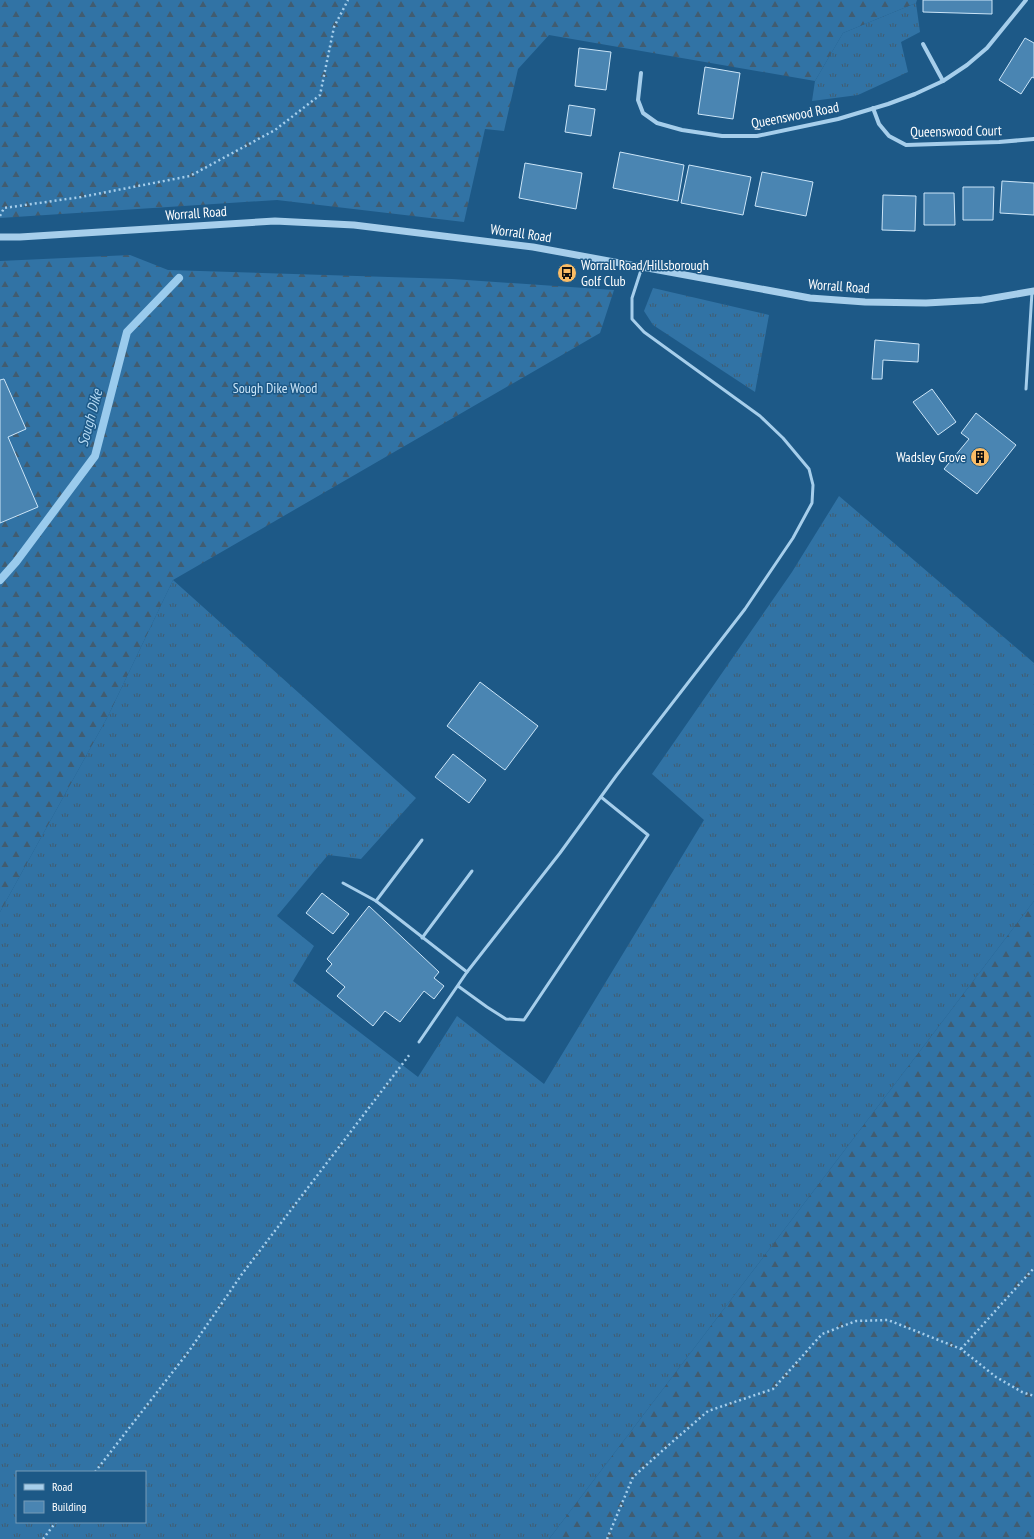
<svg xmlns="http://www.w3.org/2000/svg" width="1034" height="1539" viewBox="0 0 1034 1539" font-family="'PT Sans Narrow',sans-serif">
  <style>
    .grass { fill: url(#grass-tufts); fill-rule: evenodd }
    .forest { fill: url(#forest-firs) }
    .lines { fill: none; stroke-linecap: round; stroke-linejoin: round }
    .stream { stroke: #9acbed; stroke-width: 8 }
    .building { fill: #4a85b2; stroke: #cbe5f8 }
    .path { stroke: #a6ceeb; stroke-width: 2.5; stroke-dasharray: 2 3; stroke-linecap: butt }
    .service { stroke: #a6ceeb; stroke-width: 3 }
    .minor { stroke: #a6ceeb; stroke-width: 4 }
    .tertiary { stroke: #a6ceeb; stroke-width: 7 }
    .labels { text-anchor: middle; stroke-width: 3; stroke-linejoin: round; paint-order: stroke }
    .street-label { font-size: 14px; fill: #fff; stroke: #1d5987 }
    .poi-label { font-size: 14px; fill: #fff; stroke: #1d5987; text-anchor: start }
    .park-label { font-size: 14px; fill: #cbe5f8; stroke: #1d5987 }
    .water-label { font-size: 15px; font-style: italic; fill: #b2d8f2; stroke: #1d5987 }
  </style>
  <defs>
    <pattern id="grass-tufts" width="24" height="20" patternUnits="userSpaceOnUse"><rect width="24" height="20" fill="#3173a5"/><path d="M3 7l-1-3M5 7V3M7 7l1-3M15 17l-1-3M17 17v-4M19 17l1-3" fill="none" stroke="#415c70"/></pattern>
    <pattern id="forest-firs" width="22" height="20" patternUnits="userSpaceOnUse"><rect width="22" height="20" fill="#3173a5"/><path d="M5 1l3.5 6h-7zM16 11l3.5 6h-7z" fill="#415c70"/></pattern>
  </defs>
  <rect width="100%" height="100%" fill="#1d5987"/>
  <!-- grass -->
  <g class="grass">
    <path d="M916,3l4,29 -19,10 7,30 -50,23 -46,6 3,-20 28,-48z"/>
    <path d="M653,288l116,27 -14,77 -102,-67 -9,-14z"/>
    <path d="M839,496l195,167v238l-485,638h-549v-627l108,-196 65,-136 243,218 -55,61 -33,-4 -51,61 37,30 -21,35 125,96 39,-61 87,68 160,-264 -52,-46 140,-202zM17,1472h128v50h-128z"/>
  </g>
  <!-- forest -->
  <g class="forest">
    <path d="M0,0h917l-1,3 -73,30 -28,48 -266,-46 -31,34 -14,62 -19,-2 -21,93 -187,-22 -277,18z"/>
    <path d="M130,255l38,15 284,9 162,11 -14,43 -427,247 -65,136 -108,196v-651z"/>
    <path d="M1034,901v638h-485z"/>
  </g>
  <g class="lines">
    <!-- stream -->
    <path class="stream" d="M0,580l16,-18 79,-106 32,-124 52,-54"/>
  </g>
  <!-- building -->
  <g class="building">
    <path d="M923,0h69v14l-69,-2z"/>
    <path d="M1025,38l9,5v35l-2,-1 -11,17 -22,-14z"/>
    <path d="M579,48l32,4 -5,38 -31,-4z"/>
    <path d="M705,67l35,6 -7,46 -35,-5z"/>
    <path d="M569,105l26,4 -4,27 -26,-4z"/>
    <path d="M620,152l64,13 -6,36 -65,-13z"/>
    <path d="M525,163l57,10 -6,36 -57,-11z"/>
    <path d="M689,165l62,12 -8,38 -62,-12z"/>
    <path d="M762,172l51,10 -7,34 -51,-10z"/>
    <path d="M1002,181l32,2v32l-34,-2z"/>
    <path d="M963,187h31l-1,33h-30z"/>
    <path d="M924,193h30l1,32h-31z"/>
    <path d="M883,195l33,1 -1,35 -33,-1z"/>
    <path d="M875,340l44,4 -1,18 -35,-2 -1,19h-10z"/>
    <path d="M4,379l22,50 -18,8 30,70 -38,16v-143z"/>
    <path d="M932,389l24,33 -18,13 -25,-33z"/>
    <path d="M976,413l40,32 -39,49 -33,-25 25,-30 -8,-6z"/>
    <path d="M480,682l58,44 -33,44 -58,-44z"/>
    <path d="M453,754l33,26 -17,23 -34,-26z"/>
    <path d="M322,893l27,21 -16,20 -27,-21z"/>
    <path d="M369,906l70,66 -5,6 10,8 -10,13 -10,-8 -24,31 -15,-11 -12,15 -36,-30 8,-9 -19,-16 6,-7 -5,-5z"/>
  </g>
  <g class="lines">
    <!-- path -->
    <g class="path">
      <path d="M0,216l4,-8 77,-11 109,-21 85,-46 45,-35 14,-68 14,-27"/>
      <path d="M961,1349l73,-81"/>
      <path d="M95,1472l94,-121 53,-77 168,-220"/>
      <path d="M43,1539l13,-17"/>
      <path d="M607,1539l26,-62 38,-34 37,-32 65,-22 49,-55 34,-13 32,-1 73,29 35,28 26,15 12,4"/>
    </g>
    <!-- service -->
    <g class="service">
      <path d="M1026,389l6,-97"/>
      <path d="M343,883l33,18 91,71"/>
      <path d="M376,901l46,-61"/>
      <path d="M422,938l50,-67"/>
      <path d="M458,986l29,21 19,12 18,1 124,-185 -47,-38"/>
      <path d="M419,1042l48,-70 93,-119 56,-77 129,-167 48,-71 19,-35 1,-18 -4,-16 -26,-31 -23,-22 -116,-84 -12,-13v-21l10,-31"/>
    </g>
    <!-- minor -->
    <g class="minor">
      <path d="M923,44l20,37"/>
      <path d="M641,73l-3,27 5,13 14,10 25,7 40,6h35l81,-17 50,-15 27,-10 28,-13 24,-16 20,-17 39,-48"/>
      <path d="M873,108l6,16 10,12 17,9 93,-3 35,-3"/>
    </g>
    <!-- tertiary -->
    <path class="tertiary" d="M0,237h20l255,-16 79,4 179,22 277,51 55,4 61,1 56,-3 52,-9"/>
  </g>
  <!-- icons -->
  <defs>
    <g id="bus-disc" transform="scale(1)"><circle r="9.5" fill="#fabc65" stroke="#1d5987"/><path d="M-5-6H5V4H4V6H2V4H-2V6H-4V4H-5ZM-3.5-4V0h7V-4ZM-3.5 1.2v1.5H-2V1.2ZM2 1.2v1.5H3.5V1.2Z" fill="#111"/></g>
    <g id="building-disc" transform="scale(1)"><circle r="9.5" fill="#fabc65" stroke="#1d5987"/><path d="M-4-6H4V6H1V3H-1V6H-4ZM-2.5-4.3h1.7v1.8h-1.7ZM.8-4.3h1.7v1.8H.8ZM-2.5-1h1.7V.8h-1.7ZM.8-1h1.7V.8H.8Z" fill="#111"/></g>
  </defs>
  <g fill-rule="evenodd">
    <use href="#bus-disc" x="567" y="273"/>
    <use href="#building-disc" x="980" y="457"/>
  </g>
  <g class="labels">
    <!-- street labels -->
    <g class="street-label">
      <text transform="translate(795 115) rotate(-11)" y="5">Queenswood Road</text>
      <text transform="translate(956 131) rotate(-1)" y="5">Queenswood Court</text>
      <text transform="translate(196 213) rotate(-4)" y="5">Worrall Road</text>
      <text transform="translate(521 233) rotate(8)" y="5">Worrall Road</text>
      <text transform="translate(839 286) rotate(4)" y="5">Worrall Road</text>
    </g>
    <!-- poi labels -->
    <g class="poi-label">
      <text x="581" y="270">Worrall Road/Hillsborough<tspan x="581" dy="16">Golf Club</tspan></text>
      <text x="966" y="462" text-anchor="end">Wadsley Grove</text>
    </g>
    <!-- park labels -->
    <g class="park-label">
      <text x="275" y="393">Sough Dike Wood</text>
    </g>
    <!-- water labels -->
    <g class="water-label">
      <text transform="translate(90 418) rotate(-75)" y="5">Sough Dike</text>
    </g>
  </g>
  <!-- legend -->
  <rect x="16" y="1471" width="130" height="52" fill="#1d5987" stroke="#779bb7"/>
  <rect x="24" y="1484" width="20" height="6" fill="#a6ceeb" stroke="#779bb7"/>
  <text x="52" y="1491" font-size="12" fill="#ffffff">Road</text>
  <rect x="24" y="1501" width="20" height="12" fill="#4a85b2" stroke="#779bb7"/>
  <text x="52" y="1511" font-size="12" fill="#ffffff">Building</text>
</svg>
